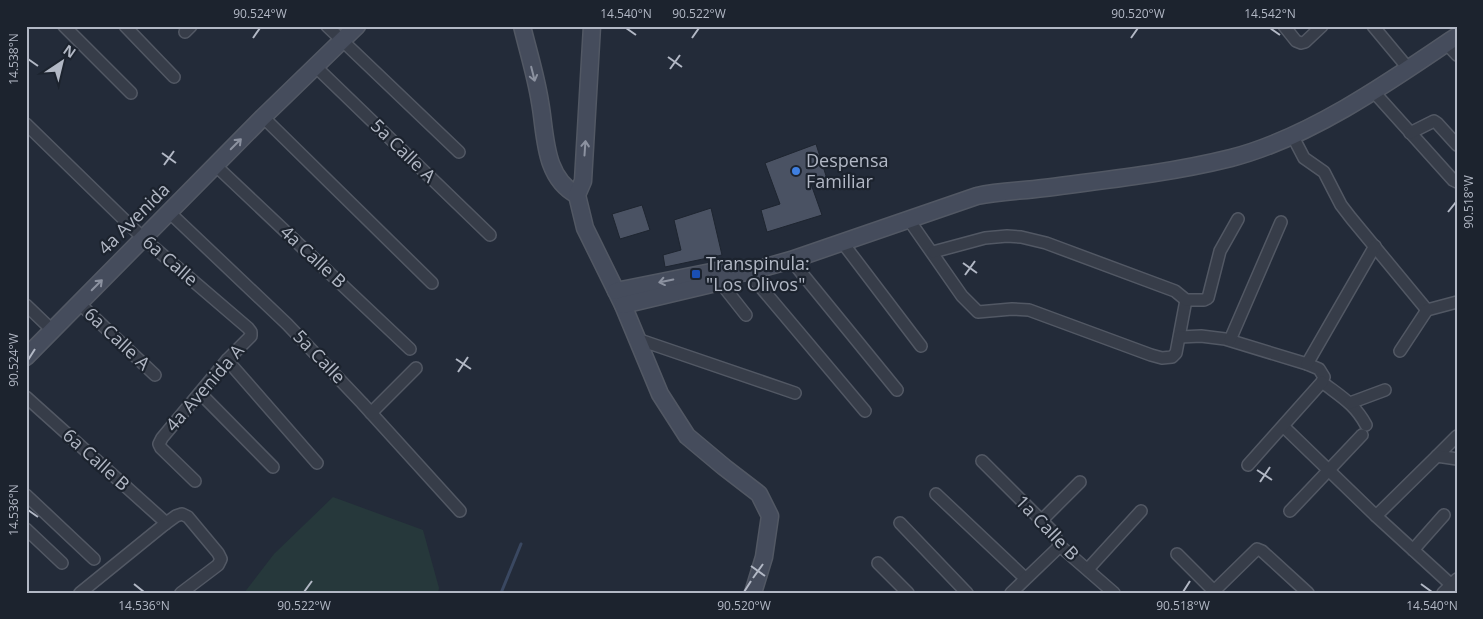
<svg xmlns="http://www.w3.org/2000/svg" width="1483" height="619" viewBox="0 0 1483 619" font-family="'Open Sans',sans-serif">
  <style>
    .green { fill: #26383b }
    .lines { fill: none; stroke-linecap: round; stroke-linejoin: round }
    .stream { stroke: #3a4861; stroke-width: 3 }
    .building { fill: #4a5263; stroke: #1e2530 }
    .street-casing { stroke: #525864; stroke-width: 14 }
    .secondary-casing { stroke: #525864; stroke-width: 19 }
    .street { stroke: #373d49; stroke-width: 11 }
    .secondary { stroke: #454c5c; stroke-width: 16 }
    .oneway { stroke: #8c92a0 }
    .ticks { fill: none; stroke: #b2b8c5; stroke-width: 2 }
    .shop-dot { fill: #3f7fe0; stroke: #1c232e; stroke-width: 2 }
    .transit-dot { fill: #1a4fb4; stroke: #1c232e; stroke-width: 2 }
    .labels { text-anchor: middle; stroke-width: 4.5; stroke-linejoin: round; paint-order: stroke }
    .street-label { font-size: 18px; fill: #b2b8c5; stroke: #1c232e }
    .poi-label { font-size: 18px; fill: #b2b8c5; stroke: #1c232e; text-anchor: start }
    .neatline { fill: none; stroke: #b2b8c5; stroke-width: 2 }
    .ticks-label { font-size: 12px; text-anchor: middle; fill: #b2b8c5 }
  </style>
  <rect width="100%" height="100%" fill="#232b39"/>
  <!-- green -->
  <path class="green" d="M333,497l90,33 16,58 -1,5h-194l30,-39z"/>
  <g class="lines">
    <!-- stream -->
    <path class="stream" d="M501,593l20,-49"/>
  </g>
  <!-- building -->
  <g class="building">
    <path d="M816,144l11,35 -16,5 11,31 -55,17 -6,-22 19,-6 -15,-41z"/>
    <path d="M642,205l8,25 -30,9 -8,-25z"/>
    <path d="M711,208l11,47 -57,12 -2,-12 18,-5 -7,-30z"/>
  </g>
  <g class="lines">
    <!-- street casing -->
    <g class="street-casing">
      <g id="street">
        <path d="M64,26l67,67"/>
        <path d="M125,26l49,51"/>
        <path d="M327,26l132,126"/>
        <path d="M1284,26l12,15 5,2 4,-1 17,-16"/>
        <path d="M1373,26l35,42"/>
        <path d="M185,32l6,-6"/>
        <path d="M1446,43l11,12"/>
        <path d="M316,67l174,168"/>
        <path d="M1373,91l80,89 4,2"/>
        <path d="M263,117l169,166"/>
        <path d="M26,124l117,114 105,90 3,4v4l-24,24 -65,78 -3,6 2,4 34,33"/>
        <path d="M1410,133l24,-12 3,2 20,22"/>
        <path d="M1292,135l12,23 20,14 17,33 10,13 76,92 30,-8"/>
        <path d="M215,165l195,184"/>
        <path d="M169,212l118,112 75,79 98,108"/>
        <path d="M909,220l53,76 16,16 34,-3 17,1 122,45 11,3 10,-1 4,-4 10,-53"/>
        <path d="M842,242l79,104"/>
        <path d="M933,252l52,-14 22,-2 14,1 25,6 129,48 11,9h18l4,-2 12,-47 18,-32"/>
        <path d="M791,260l106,130"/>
        <path d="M748,272l117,139"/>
        <path d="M720,282l26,33"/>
        <path d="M79,303l76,72"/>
        <path d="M26,305l26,25"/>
        <path d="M1180,337l21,-1 24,3 82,25 12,5 5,8 -2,5c18,14 33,22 44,43"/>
        <path d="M637,339l158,54"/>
        <path d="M1230,340l51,-118"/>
        <path d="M1400,351l27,-41"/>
        <path d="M227,360l90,103"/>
        <path d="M1307,364l68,-118"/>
        <path d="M200,393l73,74"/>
        <path d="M26,397l137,123 2,4"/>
        <path d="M1350,403l35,-13"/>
        <path d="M371,413l45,-45"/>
        <path d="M1284,427l92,89 81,74"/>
        <path d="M1437,456l20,-20"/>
        <path d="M982,461l71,71 7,14 54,47"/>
        <path d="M1248,465l74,-83"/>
        <path d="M936,494l89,84"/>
        <path d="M26,495l68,64"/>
        <path d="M1290,511l72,-76"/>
        <path d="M1376,516l61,-60 20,3"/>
        <path d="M1042,520l38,-38"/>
        <path d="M900,523l67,70"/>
        <path d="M26,529l36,34"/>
        <path d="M1413,550l31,-35"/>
        <path d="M1177,554l37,37"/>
        <path d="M878,563l30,30"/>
        <path d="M1088,569l53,-58"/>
        <path d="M80,593l85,-69 11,-8 6,-2 6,3 30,36 3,6 -3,6 -37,28"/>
        <path d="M1011,593l49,-47"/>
        <path d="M1212,593l45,-44 5,2 46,42"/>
        <path d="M1443,593l14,-14"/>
      </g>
    </g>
    <!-- secondary casing -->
    <g class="secondary-casing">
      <g id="secondary">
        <path d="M522,26c6,25 14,50 18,76 6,32 3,75 37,93"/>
        <path d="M592,26l-9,155 -6,14 8,33 38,77 37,89 27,42 37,31 35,27 11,22 -6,41 -11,36"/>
        <path d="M616,291l100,-20 15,3 17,-2 43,-12 186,-64c22,-5 45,-5 67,-8 62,-8 127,-15 187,-30 78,-20 160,-77 226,-122"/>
        <path d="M623,305l97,-23 11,-8"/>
        <path d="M26,357l237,-240 94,-91"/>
      </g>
    </g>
    <!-- street -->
    <use href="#street" class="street"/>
    <!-- secondary -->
    <use href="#secondary" class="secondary"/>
  </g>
  <!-- one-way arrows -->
  <defs><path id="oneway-shaft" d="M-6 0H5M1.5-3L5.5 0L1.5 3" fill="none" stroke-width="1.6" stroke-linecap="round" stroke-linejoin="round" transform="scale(1.25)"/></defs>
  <g class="oneway">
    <use href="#oneway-shaft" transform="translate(533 74) rotate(76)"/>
    <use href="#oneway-shaft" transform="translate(236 144) rotate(-45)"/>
    <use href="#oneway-shaft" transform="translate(585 148) rotate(-86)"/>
    <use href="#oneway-shaft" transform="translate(666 281) rotate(168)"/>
    <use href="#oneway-shaft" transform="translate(97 285) rotate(-45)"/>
  </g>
  <!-- ticks -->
  <path class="ticks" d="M626,28l10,7M1270,28l10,7M253,38l7,-10M692,38l7,-10M1131,38l7,-10M668,57l14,10M28,59l10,7M670,69l10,-14M162,153l14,10M164,165l10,-14M1448,212l8,-10M963,263l14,10M965,275l10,-14M456,359l15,10M28,360l7,-11M458,372l10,-15M1257,470l15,10M1260,482l10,-15M28,510l10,7M751,566l14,10M753,578l10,-14M134,584l10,8M1421,584l11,8M304,592l8,-11M744,592l7,-11M1183,592l7,-11"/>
  <!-- markers -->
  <circle class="shop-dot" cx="796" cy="171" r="5"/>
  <rect class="transit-dot" x="691" y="269" width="10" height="10" rx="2.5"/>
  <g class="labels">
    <!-- street labels -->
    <g class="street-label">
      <text transform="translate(403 151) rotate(44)" y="6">5a Calle A</text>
      <text transform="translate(134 219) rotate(-45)" y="6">4a Avenida</text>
      <text transform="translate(313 257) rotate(43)" y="6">4a Calle B</text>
      <text transform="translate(170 261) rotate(41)" y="6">6a Calle</text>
      <text transform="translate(117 339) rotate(43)" y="6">6a Calle A</text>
      <text transform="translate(319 357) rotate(46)" y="6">5a Calle</text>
      <text transform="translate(205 388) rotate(-49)" y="6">4a Avenida A</text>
      <text transform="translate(96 460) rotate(42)" y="6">6a Calle B</text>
      <text transform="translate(1047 528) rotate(46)" y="6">1a Calle B</text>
    </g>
    <!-- poi labels -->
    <g class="poi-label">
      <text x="806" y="167">Despensa<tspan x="806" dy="21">Familiar</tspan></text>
      <text x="706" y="270">Transpinula:<tspan x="706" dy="21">"Los Olivos"</tspan></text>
    </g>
  </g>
  <!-- border -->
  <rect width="1483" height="619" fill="none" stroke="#1c232e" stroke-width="55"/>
  <!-- north arrow -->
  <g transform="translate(62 62) rotate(35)" stroke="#1c232e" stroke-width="4" paint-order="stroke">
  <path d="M0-4L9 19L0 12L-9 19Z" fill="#b2b8c5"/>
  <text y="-8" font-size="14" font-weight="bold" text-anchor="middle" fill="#b2b8c5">N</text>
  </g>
  <rect x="28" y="28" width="1428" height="564" class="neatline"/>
  <g class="ticks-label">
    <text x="260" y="18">90.524°W</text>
    <text x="626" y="18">14.540°N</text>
    <text x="699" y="18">90.522°W</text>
    <text x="1138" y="18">90.520°W</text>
    <text x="1270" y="18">14.542°N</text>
    <text transform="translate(14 59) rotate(-90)" y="4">14.538°N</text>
    <text transform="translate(1469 202) rotate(-90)" y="4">90.518°W</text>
    <text transform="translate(14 360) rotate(-90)" y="4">90.524°W</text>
    <text transform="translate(14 510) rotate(-90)" y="4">14.536°N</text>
    <text x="144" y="610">14.536°N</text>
    <text x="304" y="610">90.522°W</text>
    <text x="744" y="610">90.520°W</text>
    <text x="1183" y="610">90.518°W</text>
    <text x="1432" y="610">14.540°N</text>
  </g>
</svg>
